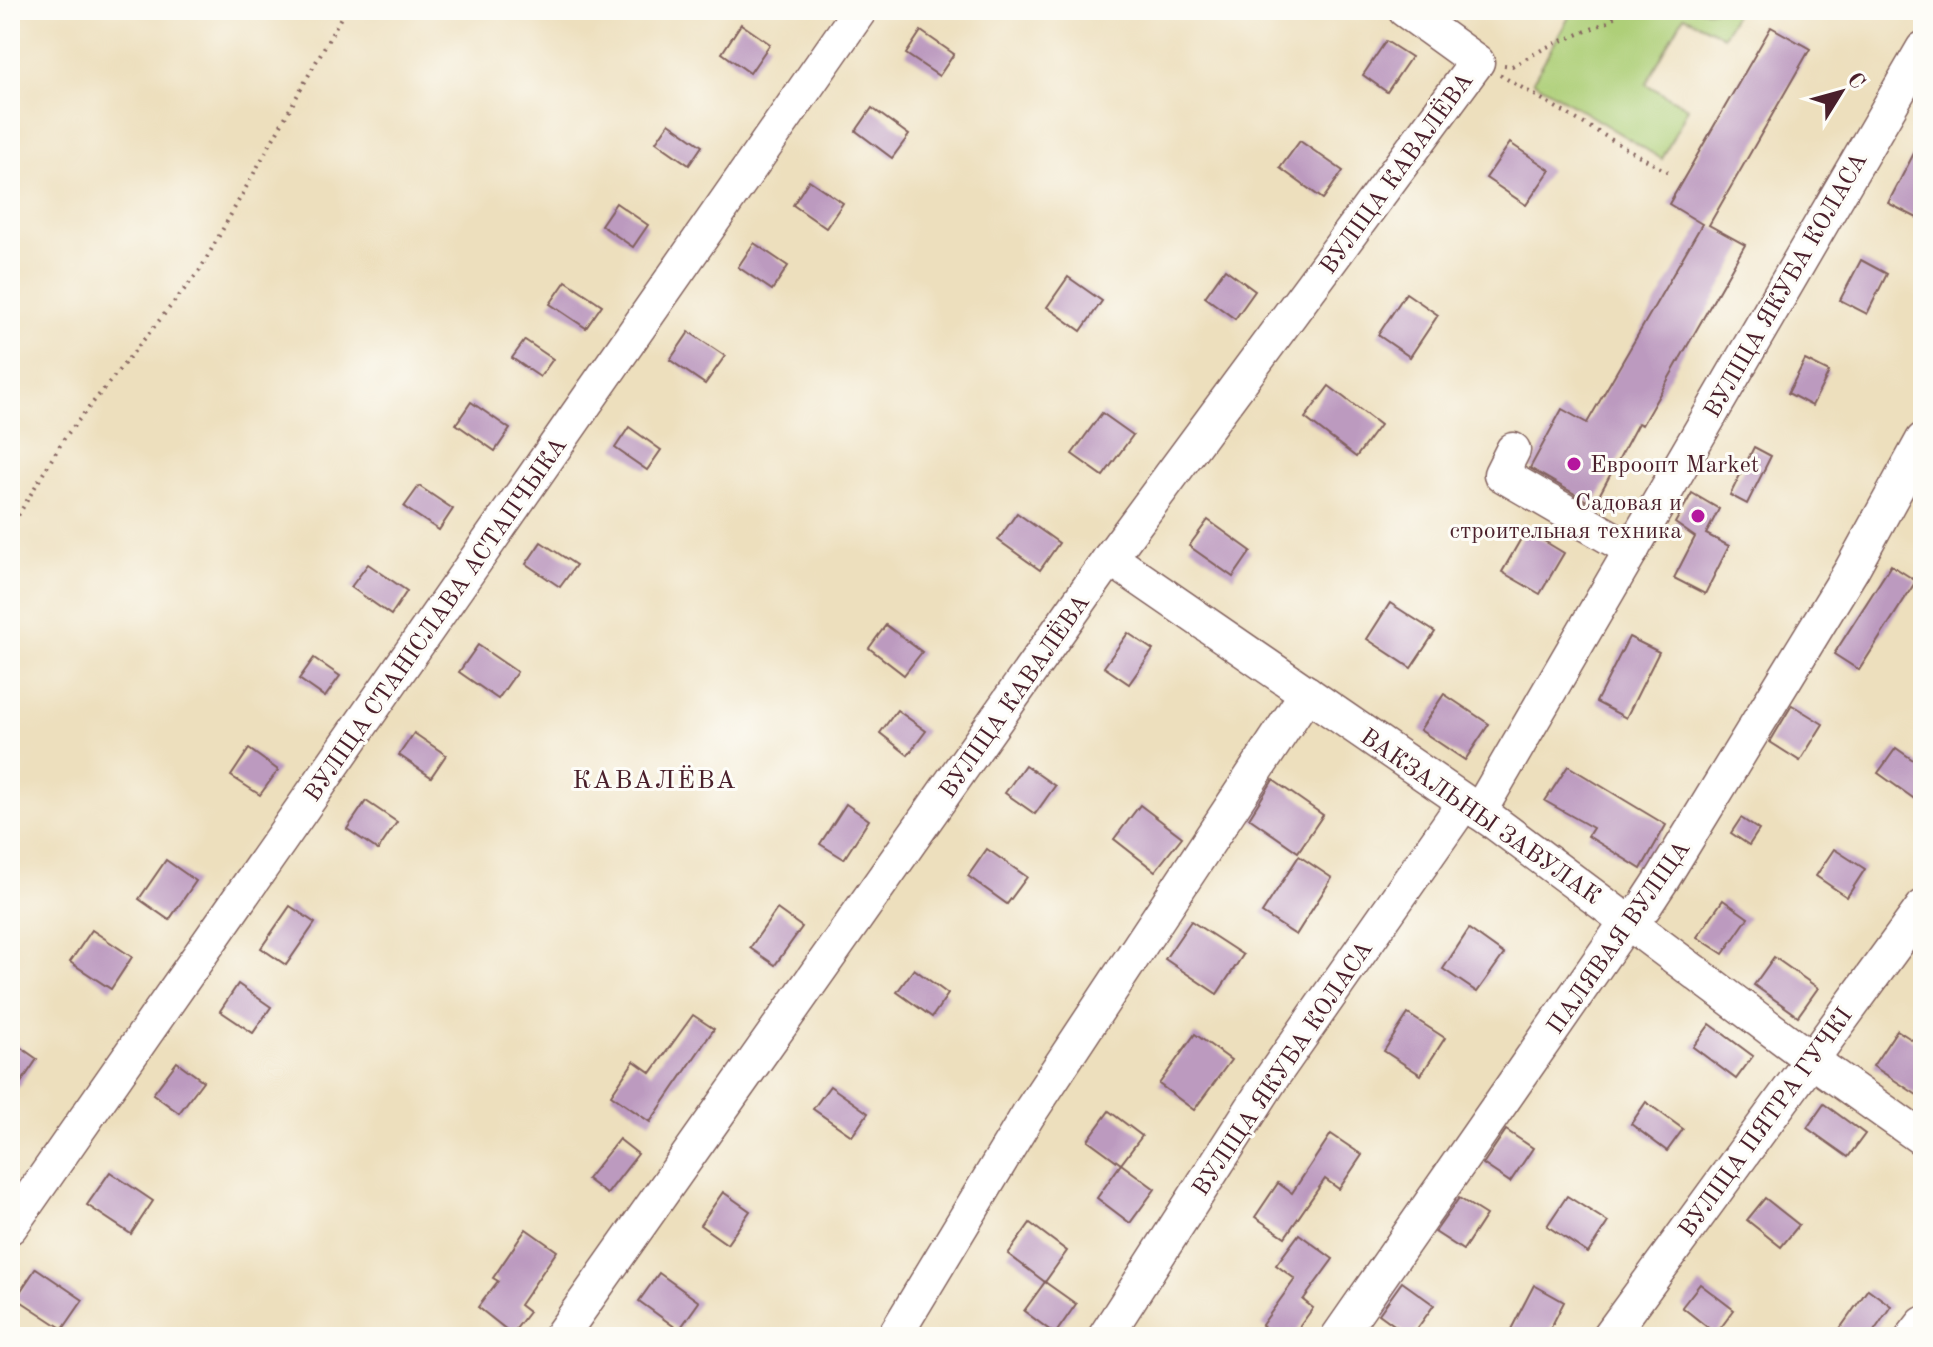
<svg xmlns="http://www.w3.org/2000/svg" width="1933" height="1347" viewBox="0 0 1933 1347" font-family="'Old Standard TT',serif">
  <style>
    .green { fill: #aecf78; stroke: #7c7752; stroke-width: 2 }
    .building { fill: #bc9abf }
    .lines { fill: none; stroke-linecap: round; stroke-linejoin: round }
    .minor-casing { stroke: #83625e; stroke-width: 37 }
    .path { stroke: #83625e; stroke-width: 4; stroke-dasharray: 2 6; stroke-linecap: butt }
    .minor { stroke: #fff; stroke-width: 34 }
    .poi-dot { fill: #b5179e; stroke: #fdfcf7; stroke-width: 3 }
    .labels { text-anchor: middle; stroke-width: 6; stroke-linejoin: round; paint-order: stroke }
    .street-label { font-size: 24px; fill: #4a1f2b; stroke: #fdfcf7 }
    .poi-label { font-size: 24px; fill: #4a1f2b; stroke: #fdfcf7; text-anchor: start }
    .neighbourhood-label { font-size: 26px; letter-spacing: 2px; fill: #4a1f2b; stroke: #fdfcf7 }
  </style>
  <rect width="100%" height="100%" fill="#fdfcf7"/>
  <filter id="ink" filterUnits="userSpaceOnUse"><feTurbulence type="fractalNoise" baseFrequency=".0125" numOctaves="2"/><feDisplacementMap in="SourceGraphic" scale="16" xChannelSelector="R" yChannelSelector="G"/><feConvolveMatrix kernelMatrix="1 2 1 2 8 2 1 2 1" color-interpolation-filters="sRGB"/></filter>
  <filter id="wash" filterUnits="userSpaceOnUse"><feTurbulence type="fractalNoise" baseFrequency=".006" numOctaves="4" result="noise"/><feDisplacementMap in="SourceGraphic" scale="32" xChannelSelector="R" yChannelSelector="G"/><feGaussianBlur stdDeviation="1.8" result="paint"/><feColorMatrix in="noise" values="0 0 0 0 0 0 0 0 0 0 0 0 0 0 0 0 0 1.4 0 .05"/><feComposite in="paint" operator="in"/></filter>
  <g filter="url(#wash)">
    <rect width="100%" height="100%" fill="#eddfbd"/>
    <!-- green -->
    <path class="green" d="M1573,10h164l-14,26 -39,-20 -38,68 42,24 -26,51 -129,-78z"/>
    <g id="blocks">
      <!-- building -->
      <g class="building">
        <path d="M741,24l29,20 -20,29 -28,-20z"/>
        <path d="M1771,27l39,22 -101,176 36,20 -103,180 -4,-2 -44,82 -64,-37 32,-59 25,14 115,-199 -33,-20z"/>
        <path d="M921,31l33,23 -15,22 -33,-22z"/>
        <path d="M1386,41l25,16 -24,35 -24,-17z"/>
        <path d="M872,108l37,27 -17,23 -36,-27z"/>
        <path d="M669,123l33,23 -13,19 -33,-23z"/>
        <path d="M1923,136v85l-35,-18z"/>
        <path d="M1300,141l43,30 -20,28 -43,-31z"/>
        <path d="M1510,143l40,27 -24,35 -40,-27z"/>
        <path d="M809,180l34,23 -17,25 -33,-23z"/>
        <path d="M616,203l32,22 -15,22 -32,-22z"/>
        <path d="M754,243l34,23 -16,24 -34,-23z"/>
        <path d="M1861,260l26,14 -20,40 -27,-14z"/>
        <path d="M1225,269l30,22 -20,28 -30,-22z"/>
        <path d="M1068,277l34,24 -21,30 -34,-24z"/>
        <path d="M566,281l36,24 -16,23 -36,-24z"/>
        <path d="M1406,293l32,22 -28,42 -32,-22z"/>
        <path d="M689,332l36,24 -20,28 -35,-24z"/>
        <path d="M525,340l28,19 -13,18 -28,-19z"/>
        <path d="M1805,360l24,12 -17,34 -24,-13z"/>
        <path d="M1329,386l51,39 -24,32 -51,-39z"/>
        <path d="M471,402l39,27 -15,22 -39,-27z"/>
        <path d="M1102,413l31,22 -30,41 -31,-22z"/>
        <path d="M629,427l32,23 -14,20 -32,-22z"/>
        <path d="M1754,447l17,9 -24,48 -17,-9z"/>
        <path d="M419,486l34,23 -14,21 -35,-23z"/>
        <path d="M1692,493l27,16 -13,25 23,12 -24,48 -31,-16 21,-41 -20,-14z"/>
        <path d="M1017,513l42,30 -19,27 -42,-30z"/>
        <path d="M1208,520l43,31 -18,26 -44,-31z"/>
        <path d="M1526,530l38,23 -24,41 -38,-22z"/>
        <path d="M541,542l35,23 -16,22 -34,-23z"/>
        <path d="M368,564l39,27 -16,24 -40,-28z"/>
        <path d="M1891,565l25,16 -57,89 -25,-16z"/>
        <path d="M1390,603l45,29 -24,36 -44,-29z"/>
        <path d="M886,625l36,27 -18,23 -35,-27z"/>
        <path d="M1128,633l25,17 -24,34 -25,-17z"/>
        <path d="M1629,637l30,15 -33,66 -30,-16z"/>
        <path d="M478,645l39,27 -19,27 -39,-27z"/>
        <path d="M314,658l26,18 -15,21 -26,-18z"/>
        <path d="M1444,694l45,30 -24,36 -45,-30z"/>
        <path d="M1792,705l31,19 -23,37 -30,-19z"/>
        <path d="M897,710l29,21 -18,24 -28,-22z"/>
        <path d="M414,733l32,22 -15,22 -32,-22z"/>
        <path d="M1896,748l27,19v38l-45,-32z"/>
        <path d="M249,749l29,21 -18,25 -29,-19z"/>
        <path d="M1025,765l30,21 -20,28 -30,-21z"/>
        <path d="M1568,766l98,59 -25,44 -53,-33 5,-8 -48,-27z"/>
        <path d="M1273,780l50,35 -25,37 -49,-34z"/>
        <path d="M366,801l31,21 -19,28 -31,-21z"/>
        <path d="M846,804l23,16 -25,39 -24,-15z"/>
        <path d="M1140,805l42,32 -27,34 -41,-32z"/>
        <path d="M1741,818l18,12 -10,15 -18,-12z"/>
        <path d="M987,849l40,28 -20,27 -39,-28z"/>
        <path d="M1834,849l31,20 -18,28 -31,-21z"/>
        <path d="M1299,856l33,22 -36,57 -34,-22z"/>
        <path d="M166,860l30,21 -27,39 -30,-21z"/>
        <path d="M1723,900l25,18 -25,36 -26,-17z"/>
        <path d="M290,906l25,17 -29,42 -25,-17z"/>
        <path d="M777,909l25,18 -27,38 -25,-17z"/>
        <path d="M1191,921l52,34 -26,39 -52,-35z"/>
        <path d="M1469,929l35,25 -27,38 -34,-23z"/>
        <path d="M92,930l40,27 -21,32 -41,-27z"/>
        <path d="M1774,957l44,31 -20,28 -44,-31z"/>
        <path d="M914,969l34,25 -16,23 -35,-25z"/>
        <path d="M238,984l33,23 -18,26 -33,-22z"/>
        <path d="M1408,1014l37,24 -24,37 -37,-24z"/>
        <path d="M693,1015l21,14 -64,93 -39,-27 23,-34 17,12z"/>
        <path d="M1710,1024l43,32 -17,23 -43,-32z"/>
        <path d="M1897,1030l26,17v52l-50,-33z"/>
        <path d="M1195,1034l36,26 -37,50 -35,-26z"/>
        <path d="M10,1040l27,19 -27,40z"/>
        <path d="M177,1062l26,19 -24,32 -26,-19z"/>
        <path d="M830,1086l38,27 -16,23 -39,-27z"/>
        <path d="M1646,1102l37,27 -16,22 -36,-27z"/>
        <path d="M1824,1104l41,30 -17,23 -41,-29z"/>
        <path d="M1109,1111l33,25 -21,28 -33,-24z"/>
        <path d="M1506,1130l27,18 -23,34 -27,-18z"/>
        <path d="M1331,1134l31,21 -23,34 -14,-10 -40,58 -30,-20 23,-34 14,10z"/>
        <path d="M619,1139l19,15 -31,40 -20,-15z"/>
        <path d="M1121,1164l34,25 -25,34 -33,-25z"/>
        <path d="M110,1172l43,29 -22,33 -44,-29z"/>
        <path d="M723,1192l27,19 -23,33 -27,-19z"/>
        <path d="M1567,1196l41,26 -20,31 -41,-27z"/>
        <path d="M1459,1198l27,17 -23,35 -28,-18z"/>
        <path d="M1765,1198l34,27 -18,22 -34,-27z"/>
        <path d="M1030,1223l37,28 -22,31 -37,-28z"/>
        <path d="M526,1229l31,22 -37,54 9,7 -17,22 -34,-27 20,-26 -5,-3z"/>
        <path d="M1299,1234l34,25 -30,41 10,8 -21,29h-14l-16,-12 33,-46 -19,-14z"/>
        <path d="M36,1268l47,32 -20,29 -47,-31z"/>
        <path d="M659,1273l40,29 -20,28 -40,-29z"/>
        <path d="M1045,1282l31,22 -21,30 -31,-23z"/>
        <path d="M1402,1282l32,23 -23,32 -32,-23z"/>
        <path d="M1700,1284l34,26 -18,24 -34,-27z"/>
        <path d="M1534,1285l30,17 -18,35h-39z"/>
        <path d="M1868,1289l23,17 -21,31h-36z"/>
      </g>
    </g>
  </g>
  <g filter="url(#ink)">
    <use href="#blocks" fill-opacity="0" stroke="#83625e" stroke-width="2"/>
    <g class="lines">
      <!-- minor casing -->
      <g class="minor-casing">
        <g id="minor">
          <path d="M1513,450l-12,24 131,76"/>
          <path d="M1110,558l384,264 333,249 96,68"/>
          <path d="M1479,812l444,-763"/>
          <path d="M10,1227l850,-1217"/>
          <path d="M560,1337l550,-779 367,-496 -72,-52"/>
          <path d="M894,1337l134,-222 279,-422"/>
          <path d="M1105,1337l168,-261 191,-273"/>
          <path d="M1338,1337l290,-417 16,-13 19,-29 189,-309 71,-129"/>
          <path d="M1609,1337l314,-430"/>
          <path d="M1913,1337l10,-13"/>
        </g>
      </g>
      <!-- path -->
      <g class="path">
        <path d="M1756,10l4,2"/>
        <path d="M1504,65l8,1 35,-19 61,-25 14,-12"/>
        <path d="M1500,75l169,98"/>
        <path d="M10,529l55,-92 135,-167 145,-260"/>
      </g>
      <!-- minor -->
      <use href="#minor" class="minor"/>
    </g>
  </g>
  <!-- markers -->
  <g class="poi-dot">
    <circle cx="1574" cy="464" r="8"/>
    <circle cx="1698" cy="516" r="8"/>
  </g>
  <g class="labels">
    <!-- street labels -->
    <g class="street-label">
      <text transform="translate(1396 173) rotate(-54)" y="8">ВУЛІЦА КАВАЛЁВА</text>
      <text transform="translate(1785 285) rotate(-60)" y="8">ВУЛІЦА ЯКУБА КОЛАСА</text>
      <text transform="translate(435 619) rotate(-55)" y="8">ВУЛІЦА СТАНІСЛАВА АСТАПЧЫКА</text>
      <text transform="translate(1014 696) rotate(-55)" y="8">ВУЛІЦА КАВАЛЁВА</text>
      <text transform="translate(1481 816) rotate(35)" y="8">ВАКЗАЛЬНЫ ЗАВУЛАК</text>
      <text transform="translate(1618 937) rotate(-55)" y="8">ПАЛЯВАЯ ВУЛІЦА</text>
      <text transform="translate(1282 1068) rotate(-56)" y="8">ВУЛІЦА ЯКУБА КОЛАСА</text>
      <text transform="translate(1765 1122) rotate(-54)" y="8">ВУЛІЦА ПЯТРА ГУЧКІ</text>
    </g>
    <!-- poi labels -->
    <g class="poi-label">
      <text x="1590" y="472">Евроопт Market</text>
      <text x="1682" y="510" text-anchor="end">Садовая и<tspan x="1682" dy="28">строительная техника</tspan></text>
    </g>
    <!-- neighbourhood labels -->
    <g class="neighbourhood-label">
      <text x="655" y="788">КАВАЛЁВА</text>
    </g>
  </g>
  <!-- margin -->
  <rect width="1933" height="1347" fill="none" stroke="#fdfcf7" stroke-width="40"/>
  <!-- north arrow -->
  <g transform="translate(1841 92) rotate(53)" stroke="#fdfcf7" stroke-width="6" paint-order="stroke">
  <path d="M0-6L14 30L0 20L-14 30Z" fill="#4a1f2b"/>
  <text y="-12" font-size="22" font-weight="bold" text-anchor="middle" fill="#4a1f2b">С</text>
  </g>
</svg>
